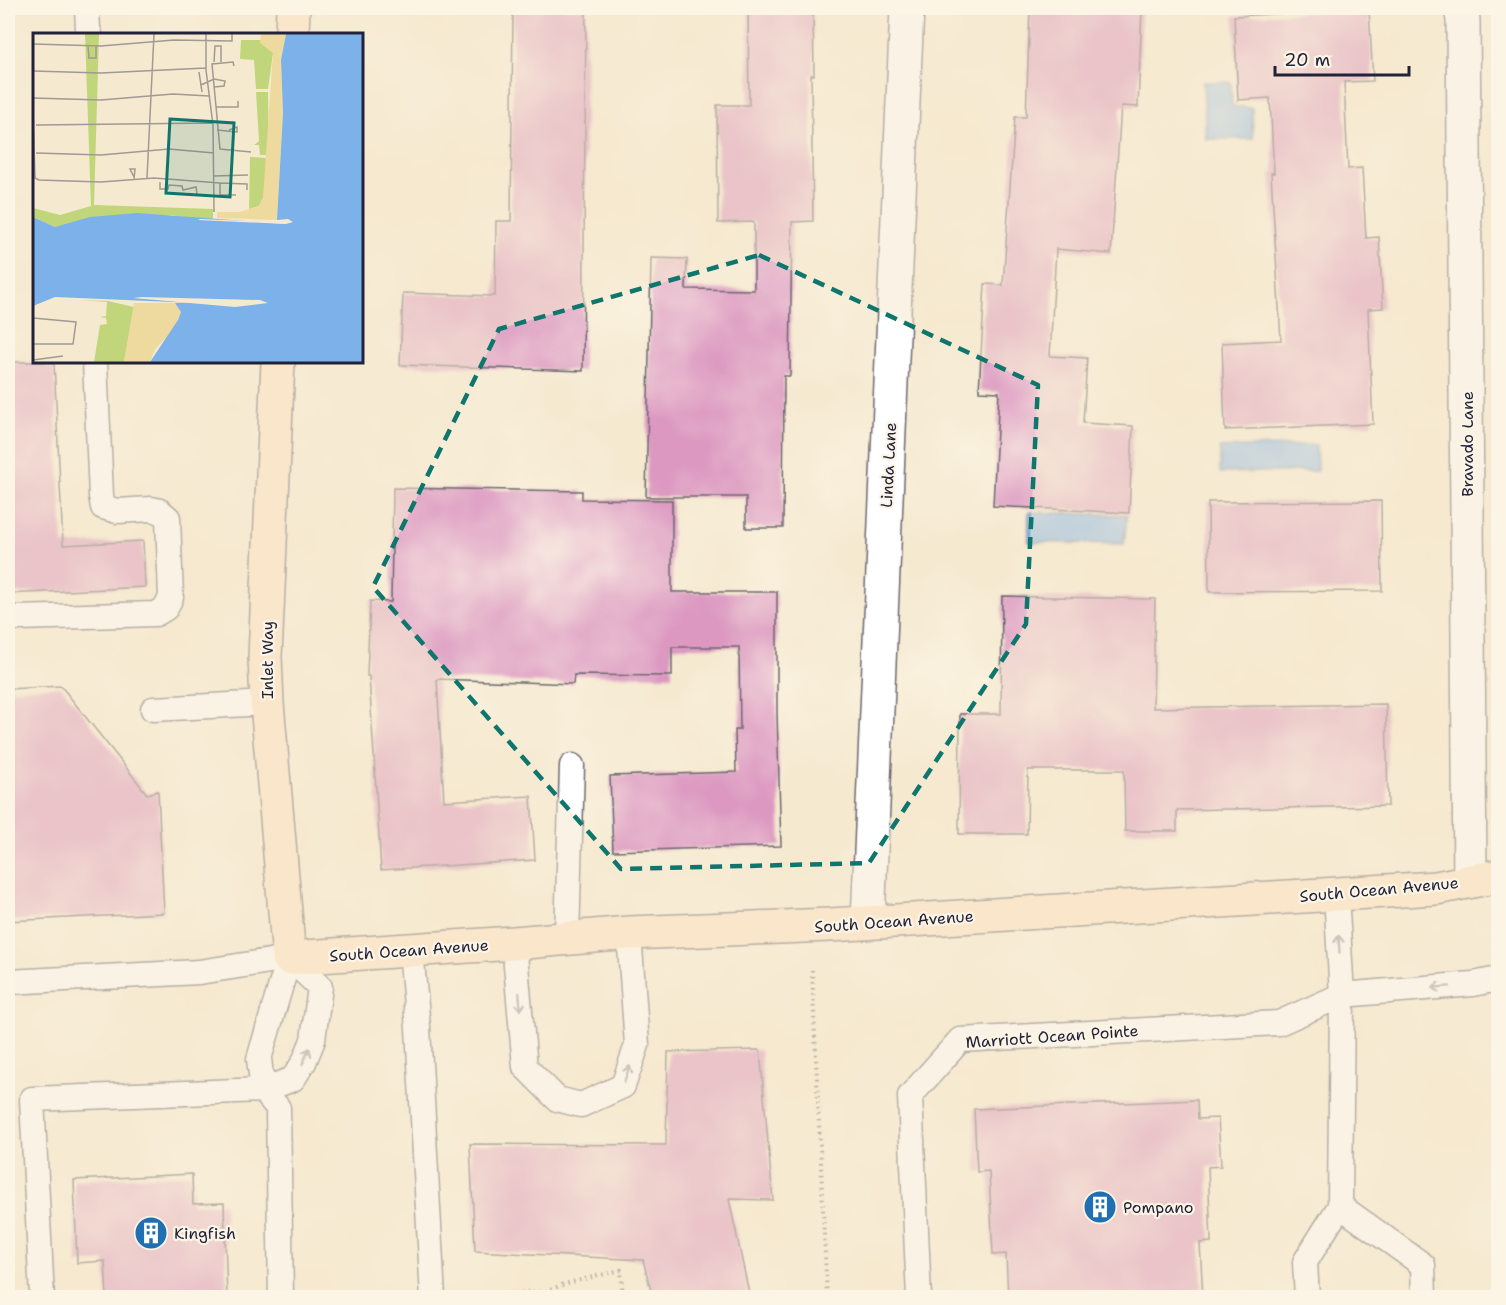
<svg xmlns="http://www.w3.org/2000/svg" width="1506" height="1305" viewBox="0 0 1506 1305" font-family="'Shantell Sans',sans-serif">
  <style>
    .water { fill: #7cb1e9; stroke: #4f6a92; stroke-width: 1.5 }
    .building { fill: #dc98c1 }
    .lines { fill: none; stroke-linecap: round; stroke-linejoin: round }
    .lane-casing { stroke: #6c686f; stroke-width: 27 }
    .street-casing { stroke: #6c686f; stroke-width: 36 }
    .secondary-casing { stroke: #6c686f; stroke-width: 36 }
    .path { stroke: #6c686f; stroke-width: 4; stroke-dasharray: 1.5 4.5; stroke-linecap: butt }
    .lane { stroke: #fff; stroke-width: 24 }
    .street { stroke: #fff; stroke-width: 33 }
    .secondary { stroke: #fee4c5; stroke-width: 33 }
    .oneway { stroke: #9c9ca7 }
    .marked { fill: none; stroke: #0f766e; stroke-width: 4.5; stroke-dasharray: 12 8; stroke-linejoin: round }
    .labels { text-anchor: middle; stroke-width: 4.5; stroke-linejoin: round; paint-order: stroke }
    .street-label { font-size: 16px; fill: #22223b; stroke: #fcf5e5 }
    .poi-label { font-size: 16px; fill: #22223b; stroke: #fcf5e5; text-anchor: start }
    .inset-road { fill: none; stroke: #a19994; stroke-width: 1.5 }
    .view { fill: #0f766e; fill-opacity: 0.15; stroke: #0f766e; stroke-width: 3 }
    .inset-edge { fill: none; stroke: #22223b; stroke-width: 3 }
  </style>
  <rect width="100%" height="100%" fill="#fcf5e5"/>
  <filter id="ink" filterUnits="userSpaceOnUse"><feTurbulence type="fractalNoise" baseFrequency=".0167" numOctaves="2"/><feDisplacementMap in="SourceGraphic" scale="12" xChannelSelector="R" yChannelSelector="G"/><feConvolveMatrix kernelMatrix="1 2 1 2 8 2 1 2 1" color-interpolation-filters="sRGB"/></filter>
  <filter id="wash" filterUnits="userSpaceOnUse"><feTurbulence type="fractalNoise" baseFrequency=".008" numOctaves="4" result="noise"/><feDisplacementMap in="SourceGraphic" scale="24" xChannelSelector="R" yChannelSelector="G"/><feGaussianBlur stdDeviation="1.35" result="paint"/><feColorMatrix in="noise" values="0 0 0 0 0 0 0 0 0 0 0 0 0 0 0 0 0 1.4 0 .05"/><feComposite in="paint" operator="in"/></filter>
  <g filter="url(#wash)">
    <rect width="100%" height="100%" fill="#f5e9d0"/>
    <!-- water -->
    <g class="water">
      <path d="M1203,82h28l1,24 20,2 1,31h-47z"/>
      <path d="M1316,445l1,26 -97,2v-25z"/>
      <path d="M1029,512l98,3 -3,29 -95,-2z"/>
    </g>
    <g id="blocks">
      <!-- building -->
      <g class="building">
        <path d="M513,8h73l-3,363 -183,-6 3,-72 92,3 1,-75h15z"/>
        <path d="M748,8h65l1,67h-3l2,146 -21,1 -2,154h-6l-1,152h-37v-31h-100l5,-239 36,1 -1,30 68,1v-68l-36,1 -1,-118h32z"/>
        <path d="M1030,8h112l-4,99 -17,-1 -10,148 -55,-5 -6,107 37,2 -4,65 50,3 -4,87 -136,-7 6,-114 -20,-1 6,-107 18,1 12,-168h11z"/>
        <path d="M1369,9l4,72 -29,1 4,87 14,-1 4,70 13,-1 4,71 -15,1 5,115 -148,6 -3,-87 59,-3 -10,-167h3l-4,-75 -32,2 -4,-84z"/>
        <path d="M8,362h46l9,183 80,-4 2,46 -137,7z"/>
        <path d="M393,488l189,3v8l90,1v92h105v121l4,133 -168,5 -3,-75 126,-4 -1,-42h5l-1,-83h-67v29l-98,-1 -1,9 -136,-5 7,122 87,-5 4,64 -154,10 -12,-194h-2l3,-75 21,1z"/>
        <path d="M1381,501l1,90 -173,1 -1,-90z"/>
        <path d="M1002,596l153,3 -2,109 233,-4 2,102 -211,4v21h-52l-1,-61h-96l-1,64h-68l1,-120h41z"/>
        <path d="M61,686l86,108 11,-3 6,122 -156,8v-232z"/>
        <path d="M760,1050l13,150 -44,-1 21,99h-97l-10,-38 -168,-9 -5,-107 196,1 2,-93z"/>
        <path d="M1197,1100l1,19 20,-1 3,48 -13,1 3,75 -11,1 3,55h-195l-2,-44 -13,1 -4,-84 -12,1 -3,-63z"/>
        <path d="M192,1174l1,30 31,-1 3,95h-120l-2,-37 -28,2 -3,-83z"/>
      </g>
    </g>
  </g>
  <g filter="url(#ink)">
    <use href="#blocks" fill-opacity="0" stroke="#6c686f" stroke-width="1.5"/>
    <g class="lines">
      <!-- lane casing -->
      <g class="lane-casing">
        <g id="lane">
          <path d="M87,8l1,22 2,4"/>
          <path d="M17,618l139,-4 10,-6 5,-11 -3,-79 -8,-7 -9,-2 -34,2 -14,-4 -2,-11 -6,-134"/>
          <path d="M153,709l114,-6"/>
          <path d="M567,938l5,-172"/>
          <path d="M514,943l11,124 32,32 24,6 42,-19 14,-41 -8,-112"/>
          <path d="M411,950l7,78 15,270"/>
          <path d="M8,982l191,-10 90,-14"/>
          <path d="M1340,1206l83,59 1,33"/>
          <path d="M42,1298l-10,-199 231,-9 30,-11 11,-17 9,-22 7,-53 -31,-29"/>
          <path d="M281,1298l-3,-190 -15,-18 -4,-31 30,-101"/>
          <path d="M919,1298l-9,-202 50,-56 319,-17 63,-28 131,-11 25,-5"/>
          <path d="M1307,1298l-2,-36 35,-56 2,-211 -6,-101"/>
        </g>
      </g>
      <!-- street casing -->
      <g class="street-casing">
        <g id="street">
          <path d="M1461,8l2,12 7,861"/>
          <path d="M868,922l39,-914"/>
        </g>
      </g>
      <!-- secondary casing -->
      <g class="secondary-casing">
        <g id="secondary">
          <path d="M292,34l1,-26"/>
          <path d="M278,362l-13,295 2,46 22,255 225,-15 115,-10 201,-8 606,-37 62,-12"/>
        </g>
      </g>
      <!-- path -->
      <g class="path">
        <path d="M812,970l15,328"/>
        <path d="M467,1296l81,-5 16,-7 57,-14 2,28"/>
      </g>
      <!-- lane -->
      <use href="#lane" class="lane"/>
      <!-- street -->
      <use href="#street" class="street"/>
      <!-- secondary -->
      <use href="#secondary" class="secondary"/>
    </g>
    <!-- one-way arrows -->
    <defs><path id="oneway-shaft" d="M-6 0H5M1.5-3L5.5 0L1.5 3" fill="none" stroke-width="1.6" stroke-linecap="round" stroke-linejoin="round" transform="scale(1.5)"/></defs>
    <g class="oneway">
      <use href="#oneway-shaft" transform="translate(1339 944) rotate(-93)"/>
      <use href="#oneway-shaft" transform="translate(1441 987) rotate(176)"/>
      <use href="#oneway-shaft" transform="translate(520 1002) rotate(85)"/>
      <use href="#oneway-shaft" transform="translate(306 1056) rotate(-66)"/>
      <use href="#oneway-shaft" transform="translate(627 1074) rotate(-71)"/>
    </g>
  </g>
  <!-- marked area -->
  <path d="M0 0H1506V1305H0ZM759,255l279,130 -12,239 -157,239 -248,6 -248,-282 126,-258z" fill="#f5e9d0" fill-opacity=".55" fill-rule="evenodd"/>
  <path class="marked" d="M759,255l279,130 -12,239 -157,239 -248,6 -248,-282 126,-258z"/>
  <!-- icons -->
  <defs>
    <g id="building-disc" transform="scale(1.725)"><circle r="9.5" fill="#1f6fb2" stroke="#fcf5e5"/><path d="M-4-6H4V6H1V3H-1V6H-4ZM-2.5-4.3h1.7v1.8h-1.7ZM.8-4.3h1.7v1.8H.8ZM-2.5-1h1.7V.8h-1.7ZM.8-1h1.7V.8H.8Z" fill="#fff"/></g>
  </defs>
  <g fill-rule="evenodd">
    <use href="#building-disc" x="1100" y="1207"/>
    <use href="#building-disc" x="151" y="1233"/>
  </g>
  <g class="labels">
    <!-- street labels -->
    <g class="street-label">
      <text transform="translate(1467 444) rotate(-90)" y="6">Bravado Lane</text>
      <text transform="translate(888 465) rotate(-87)" y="6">Linda Lane</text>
      <text transform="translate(267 660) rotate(-90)" y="6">Inlet Way</text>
      <text transform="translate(1379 889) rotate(-5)" y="6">South Ocean Avenue</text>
      <text transform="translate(894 921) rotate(-4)" y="6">South Ocean Avenue</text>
      <text transform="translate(409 950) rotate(-4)" y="6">South Ocean Avenue</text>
      <text transform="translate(1052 1036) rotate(-4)" y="6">Marriott Ocean Pointe</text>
    </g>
    <!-- poi labels -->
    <g class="poi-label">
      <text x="1123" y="1213">Pompano</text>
      <text x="174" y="1239">Kingfish</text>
    </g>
  </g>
  <!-- overview -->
  <g transform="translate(33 33)">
    <rect width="330" height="330" fill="#f5e9d0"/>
    <path d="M52,1h14l-5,171 119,4v12l-42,-6 -116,12 -22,-10v-9l27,7 31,-9zM208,7h20l12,13 -5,36h-12l-2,-29 -14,-1zM223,59h12l1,63h-9l-1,-10h-5l5,-4zM217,124l19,1 -6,40 -4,8 -10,3zM46,267l29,1 26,6 -10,55h-30l6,-37 7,-1 -1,-6 -6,-1 6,-1 1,-14z" fill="#c1d67a"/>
    <path d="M228,1h25l-5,26 2,53 -6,107 -60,-2v-6h23l19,-6 4,-8 10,-145 -13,-10zM101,270h41l6,9 -7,18 -19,19 -5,13h-26z" fill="#eeda9e"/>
    <path d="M253,1h77v328h-213l28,-42 3,-8 -6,-9h21l-141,-6 -22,9v-89l22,10 35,-10 47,-4 149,11 2,-5 -11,1 6,-107 -2,-53z" fill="#7cb1e9"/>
    <path d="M167,186l76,3 12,-3 5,3 -7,2 -88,-4zM109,264l118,3 8,3 -33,4 -102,-9z" fill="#f5e9d0"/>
    <path class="inset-road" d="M173,1v36l7,55 1,87M0,11l68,2 73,-6 58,1v-7M55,13l1,12h7v-12M181,29l1,-16h6v16M201,33l-1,-4 -21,2 8,85 31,3M0,38l68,2 105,-5M166,39l3,20M168,52l13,-6 11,2 -1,5 -10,1M0,65l68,2 72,-6 36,2M183,74h22v-6M0,77l2,68 4,2 62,2 53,-4 66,5M3,92l177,-2M184,97l20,2v-5l-8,3M3,120l65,2 68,-6 45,4M181,143l34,-1M114,145l7,-144M101,146l1,-10h-5l4,8M127,149v7h8l1,-4 13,1 1,4 13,-3 1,7M187,150l27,1v6M187,150v12h16M0,285l43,4 -3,22h-40M0,327l30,-4"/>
    <path class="view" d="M137,86l64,4 -4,74 -64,-4z"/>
    <rect width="330" height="330" class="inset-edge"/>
  </g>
  <!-- margin -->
  <rect width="1506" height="1305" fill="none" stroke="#fcf5e5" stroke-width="30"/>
  <!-- scale -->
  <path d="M1275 66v9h134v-9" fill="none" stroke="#22223b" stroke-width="3"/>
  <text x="1284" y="66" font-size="18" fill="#22223b" stroke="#fcf5e5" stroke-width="4.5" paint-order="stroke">20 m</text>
</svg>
